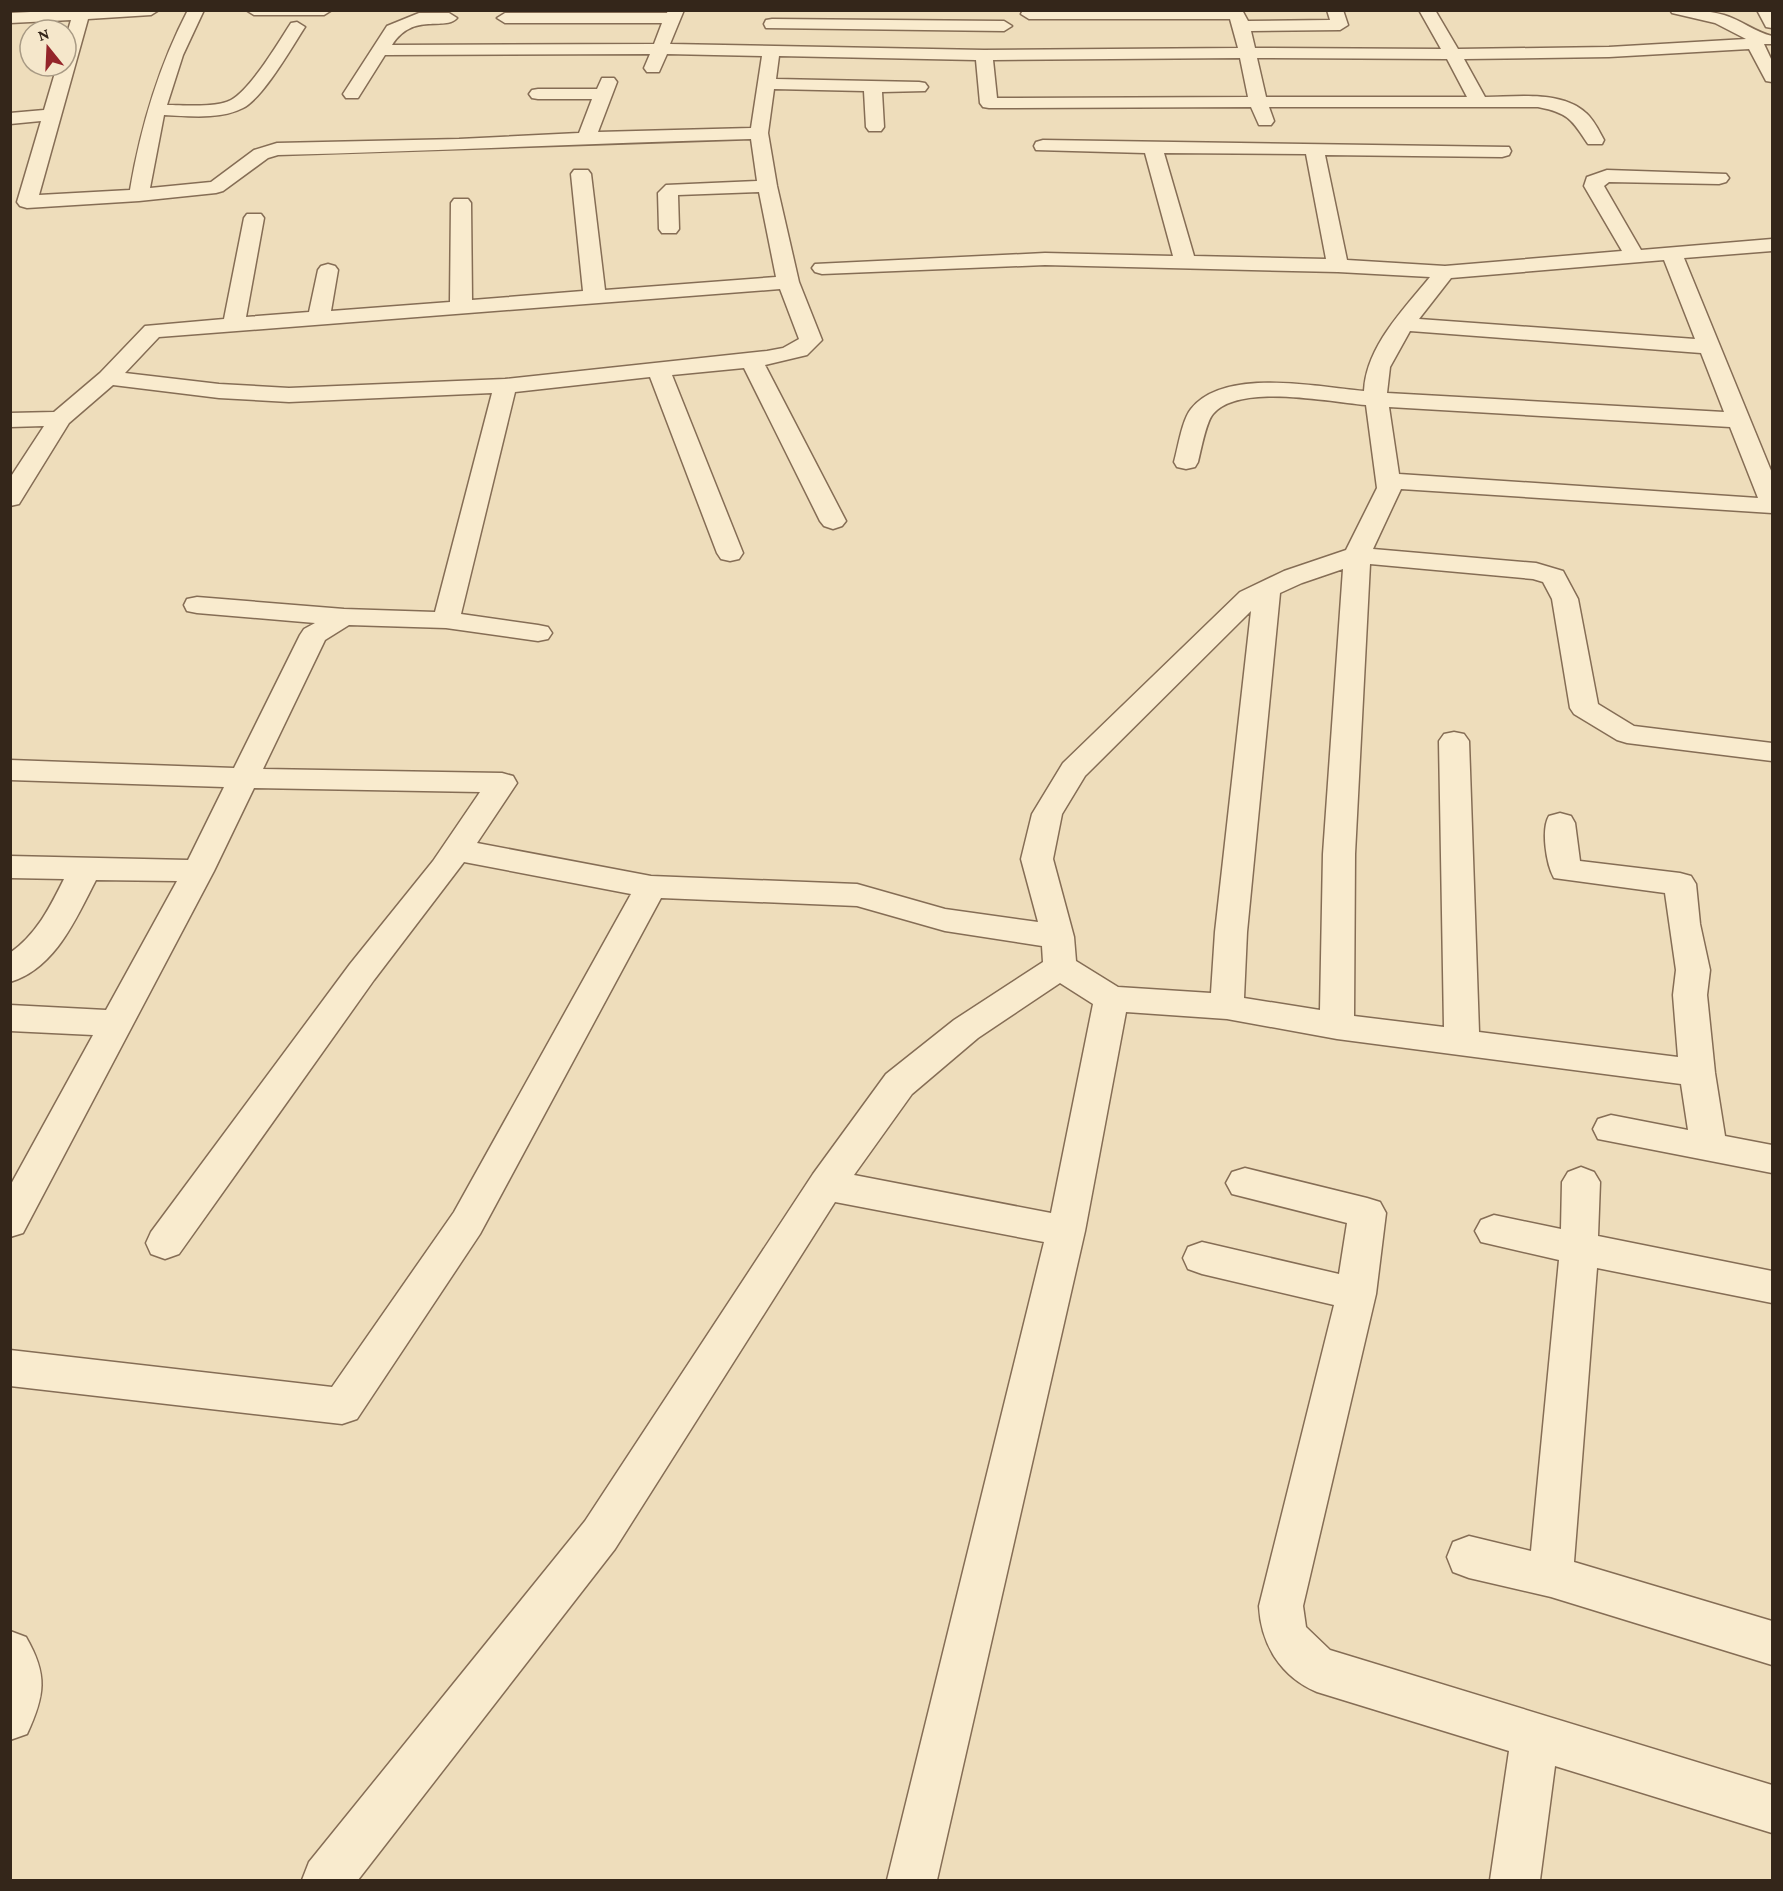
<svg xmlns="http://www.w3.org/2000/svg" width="1783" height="1891" viewBox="0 0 1783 1891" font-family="'Crimson Pro',serif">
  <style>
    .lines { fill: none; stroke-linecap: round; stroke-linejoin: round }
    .minor-casing { stroke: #856d55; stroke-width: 3 }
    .minor { fill: #f9ebce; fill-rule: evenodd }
  </style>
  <rect width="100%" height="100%" fill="#edb"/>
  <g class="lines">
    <!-- minor casing -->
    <g class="minor-casing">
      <g id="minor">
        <path d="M71,10h88l-8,5 -63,4 -49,176 91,-5c11,-64 28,-122 58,-180h16l-21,45 -16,50c16,0 50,3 64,-5 20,-11 47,-57 60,-77l6,-1 8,5c-13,20 -42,71 -62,81 -23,12 -55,8 -79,7l-14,73 61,-6 43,-32 23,-7 182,-4 120,-6 13,-34h-54l-6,-1 -3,-4 3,-4 6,-1h59l5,-11h12l3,4 -19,50 153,-4 11,-72 -95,-2 -8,18h-12l-3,-4 6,-14 -265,1 -27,43h-12l-3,-4 44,-68 32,-13h30l8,5c-12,14 -43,-7 -65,27l262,-1 8,-21h-157l-8,-5 8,-5h162l1,-3h16l-14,34 314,6 254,-2 -8,-29h-201l-8,-5 2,-4h219l6,11 82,-1 -3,-10h16l5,15 -8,5 -89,1 4,17 186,1 -22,-39h16l23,39 151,-2 137,-8 -31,-16 -43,-10 -2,-3c18,0 36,0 54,5 17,5 31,17 48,21v8h-8l8,17v21l-6,-1 -17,-32 -140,8 -145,2 21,38c31,0 76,-7 101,16 8,7 13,18 18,27l-2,4h-14c-16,-24 -19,-31 -50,-37h-269l5,14 -3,4h-12l-8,-18 -262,1 -6,-1 -3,-4 -4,-43 -197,-4 -3,23 143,3 6,1 3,4 -3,4 -43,1 2,35 -3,4h-12l-3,-4 -2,-36 -90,-2 -6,44 9,53 22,96 23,58 -15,15 -42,10 81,156 -4,5 -9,3 -9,-3 -4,-5 -76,-153 -72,7 71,178 -4,6 -9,2 -9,-2 -4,-6 -67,-176 -135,15 -54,222 77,11 10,2 4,6 -4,6 -10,2 -92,-13 -97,-3 -24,15 -62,129 239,4 11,3 4,7 -40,60 174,33 206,8 88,25 93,13 -17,-63 11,-45 31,-51 177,-171 44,-21 62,-21 31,-62 -11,-83c-37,-3 -127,-22 -153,9 -7,8 -12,36 -15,48l-3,5 -9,2 -9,-2 -3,-5c4,-14 8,-42 17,-53 33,-42 126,-22 173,-18 2,-44 39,-81 66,-114l-92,-5 -293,-7 -223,9 -7,-2 -3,-4 3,-4 230,-11 128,3 -28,-103 -109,-3 -2,-4 2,-4 7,-2 466,7 2,4 -2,4 -7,2 -177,-2 22,105 98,6 177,-15 -38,-65 3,-9 20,-7 119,4 3,4 -3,4 -7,2 -110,-2 -5,4 37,64 131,-11v12l-88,7 88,215v40l-371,-24 -28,60 163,14 27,8 15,28 20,105 36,22 138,17v18l-145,-18 -10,-3 -43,-26 -4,-6 -18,-109 -9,-17 -10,-3 -163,-15 -15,290 -1,162 90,11 -5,-286 5,-7 10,-2 10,2 5,7 10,291 199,25 -5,-62 3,-25 -11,-77 -111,-15c-8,-14 -13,-49 -5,-62l11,-3 11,3 4,7 5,38 100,12 11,3 5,8 4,40 10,46 -3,25 8,78 10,63 47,9v28l-174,-34 -5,-10 5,-10 13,-4 77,15 -7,-46 -344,-45 -110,-20 -101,-7 -41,219 -148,649h-50l157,-638 -209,-40 -220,347 -257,331h-56l7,-18 276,-341 228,-347 73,-100 68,-54 89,-58 -1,-16 -97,-15 -88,-25 -196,-8 -181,336 -123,185 -15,5 -332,-38v-36l322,37 122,-175 177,-318 -167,-32 -90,118 -195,274 -14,5 -14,-5 -5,-11 5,-11 199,-268 83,-103 47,-69 -226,-4 -40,83 -191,362 -13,4v-51l83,-151 -83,-4v-26l96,5 71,-129 -81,-1c-20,38 -40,88 -86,102v-29c27,-19 40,-46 54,-74l-54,-1v-22l178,4 36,-73 -214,-7v-20l224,8 66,-133 4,-6 11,-6 -118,-10 -10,-2 -3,-6 3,-6 10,-2 147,12 91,3 57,-219 -203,9 -70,-4 -106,-13 -44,38 -50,81 -9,2v-28l34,-52 -34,1v-14l44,-1 46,-39 45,-47 79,-7 20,-101 3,-4h14l3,4 -18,99 63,-5 9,-42 3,-4 7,-2 7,2 3,4 -7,41 119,-9 1,-99 3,-4h14l3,4 1,97 111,-9 -12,-117 3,-4h14l3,4 14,116 171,-13 -17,-85 -81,3 1,34 -3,4h-14l-3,-4 -1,-36 8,-8 91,-4 -6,-42c-158,4 -315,12 -473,16l-10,3 -45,33 -7,2 -77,8 -112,7 -7,-2 -3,-4 24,-81 -31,3v-11l34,-3 13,-44h9v-29l5,-17 -61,3v-10zM1240,58l8,39 -251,1 -4,-38zM1257,58l190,1 20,38h-201zM1164,153l142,1 20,105 -132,-3zM1664,260l31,79 -276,-20 32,-41zM780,289l19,50 -16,9 -16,3 -262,28 -216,9 -70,-4 -94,-11 34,-36zM1410,331l291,22 23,59 -337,-19 3,-26zM1389,407l341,20 28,71 -359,-24zM1343,569l-20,285 -3,156 -76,-12 3,-66 33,-339 22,-10zM1251,611l-36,321 -4,61 -93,-6 -42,-26 -2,-24 -21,-78 9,-45 23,-38zM1060,983l33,21 -42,209 -197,-38 58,-81 66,-56z"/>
        <path d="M246,10h86l-8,5h-70z"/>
        <path d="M1757,10h15v18l-6,-1z"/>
        <path d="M772,19l232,2 8,5 -8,5 -238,-3 -2,-4 2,-4z"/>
        <path d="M1581,1167l13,5 6,10 -2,54 174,35v32l-175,-35 -23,294 198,59v44l-221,-68 -82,-19 -16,-6 -6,-15 6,-15 16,-6 62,15 28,-291 -78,-18 -6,-11 6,-11 13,-5 67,14 1,-47 6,-10z"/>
        <path d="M1245,1168l122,30 13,4 6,11 -10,81 -73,312 3,21 24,23 442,135v48l-217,-67 -15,114h-50l19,-129 -192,-59c-36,-15 -56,-47 -58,-86l75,-301 -132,-31 -14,-5 -5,-11 5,-11 14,-5 137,32 8,-51 -115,-29 -6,-11 6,-11z"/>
        <path d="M10,1631l16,6c22,38 19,58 1,97l-17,6z"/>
      </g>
    </g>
    <!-- minor -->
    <use href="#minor" class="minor"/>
  </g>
  <!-- border -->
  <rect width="1783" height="1891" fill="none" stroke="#34261a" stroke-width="24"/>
  <!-- north arrow -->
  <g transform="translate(48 48) rotate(342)"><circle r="28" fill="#f5e7cb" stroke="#a89a84" stroke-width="1.5"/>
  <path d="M0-4.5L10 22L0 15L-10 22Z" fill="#94252a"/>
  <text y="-9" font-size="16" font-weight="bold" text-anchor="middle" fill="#34261a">N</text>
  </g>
</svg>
